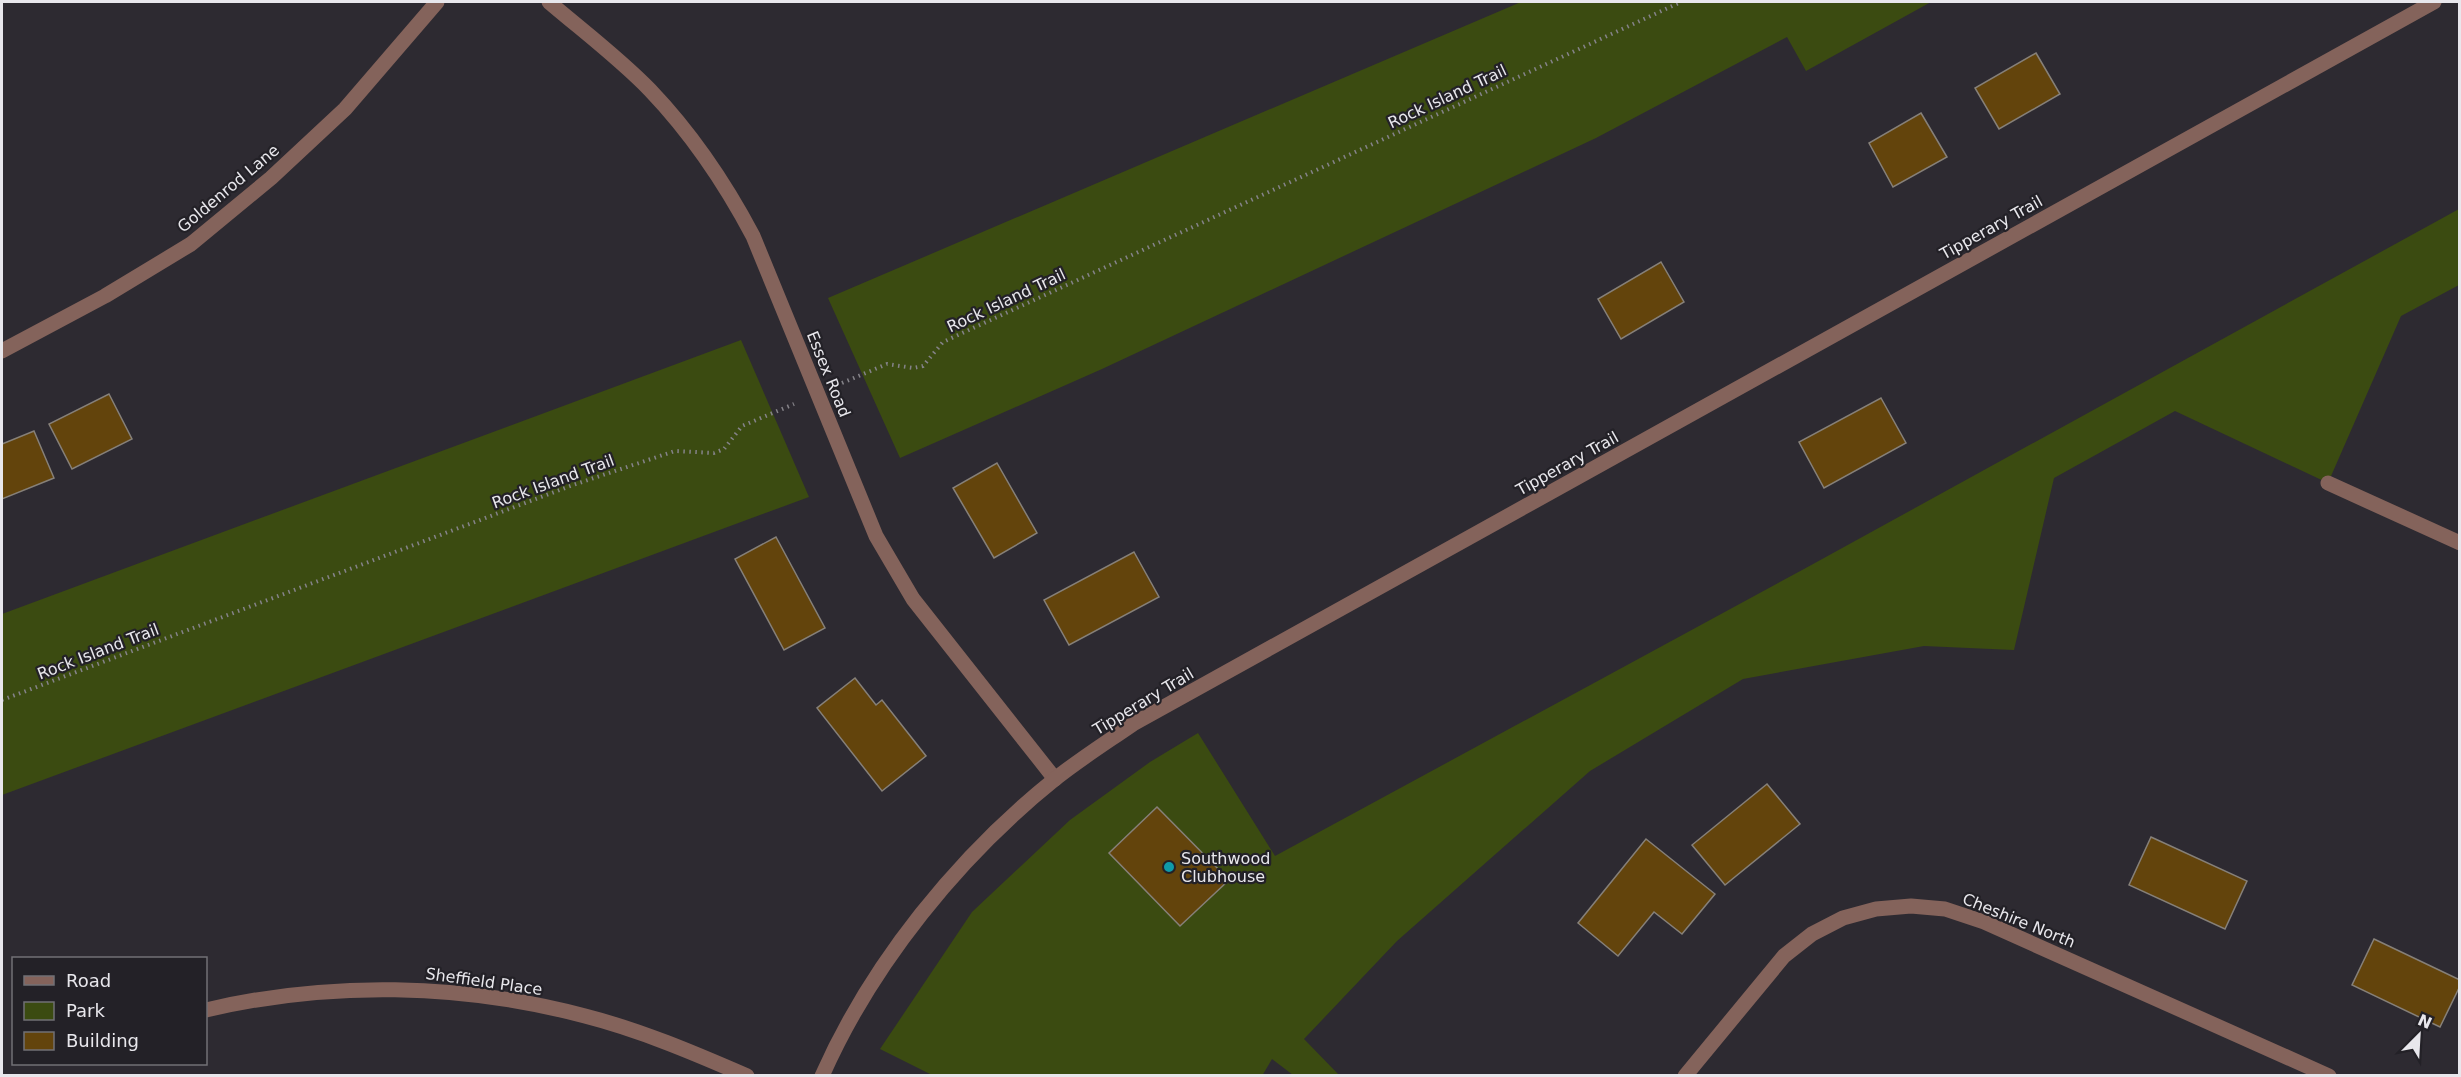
<svg xmlns="http://www.w3.org/2000/svg" width="2461" height="1077" viewBox="0 0 2461 1077" font-family="'DejaVu Sans',sans-serif">
  <style>
    .green { fill: #3b4b11 }
    .building { fill: #63440c; stroke: #868079; stroke-width: 1.5 }
    .lines { fill: none; stroke-linecap: round; stroke-linejoin: round }
    .path { stroke: #858389; stroke-width: 4; stroke-dasharray: 1.5 4.5; stroke-linecap: butt }
    .minor { stroke: #84635b; stroke-width: 15 }
    .culture-dot { fill: #0f9aa8; stroke: #232127; stroke-width: 2 }
    .labels { text-anchor: middle; stroke-width: 4.5; stroke-linejoin: round; paint-order: stroke }
    .street-label { font-size: 16px; fill: #e8e7ec; stroke: #232127 }
    .poi-label { font-size: 16px; fill: #e8e7ec; stroke: #232127; text-anchor: start }
  </style>
  <rect width="100%" height="100%" fill="#2d2a31"/>
  <!-- green -->
  <g class="green">
    <path d="M1521,2h410l-125,69 -19,-34 -191,101 -494,231 -202,89 -72,-160z"/>
    <path d="M2459,209v76l-58,31 -73,167 -153,-72 -121,67 -40,172 -90,-4 -181,33 -153,92 -193,170 -93,98 35,36h-46l-21,-16 -10,17 -330,-1 -52,-26 92,-137 98,-92 80,-58 48,-29 77,123 529,-287z"/>
    <path d="M741,340l68,157 -807,298v-181z"/>
  </g>
  <!-- building -->
  <g class="building">
    <path d="M2036,53l24,41 -61,35 -24,-41z"/>
    <path d="M1921,113l26,44 -54,30 -24,-44z"/>
    <path d="M1661,262l23,40 -63,37 -23,-40z"/>
    <path d="M109,394l23,45 -60,30 -23,-45z"/>
    <path d="M1881,398l25,45 -82,45 -25,-46z"/>
    <path d="M34,431l20,47 -52,21v-55z"/>
    <path d="M997,463l40,70 -43,25 -41,-70z"/>
    <path d="M776,537l49,91 -41,22 -49,-91z"/>
    <path d="M1134,552l25,45 -90,48 -25,-45z"/>
    <path d="M855,678l21,27 6,-5 44,56 -44,35 -65,-83z"/>
    <path d="M1767,784l33,40 -75,61 -33,-40z"/>
    <path d="M1157,807l72,73 -49,46 -71,-73z"/>
    <path d="M2151,837l96,44 -22,48 -96,-44z"/>
    <path d="M1646,839l69,55 -33,40 -28,-22 -36,44 -40,-33z"/>
    <path d="M2374,939l86,41v6l-20,41 -88,-42z"/>
  </g>
  <g class="lines">
    <!-- path -->
    <g class="path">
      <path d="M842,383l45,-19 26,4 10,-2 20,-24 738,-340"/>
      <path d="M2,700l571,-215 102,-34 39,2 10,-4 18,-23 52,-22"/>
    </g>
    <!-- minor -->
    <g class="minor">
      <path d="M549,2c34,29 70,56 101,88 42,44 75,93 103,146l123,300 37,63 142,180"/>
      <path d="M2,351l103,-55 86,-52 80,-66 74,-69 92,-107"/>
      <path d="M2328,483l132,60"/>
      <path d="M206,1010c123,-29 255,-27 379,6 55,14 109,37 162,60"/>
      <path d="M822,1076c50,-113 137,-220 233,-297 25,-20 52,-37 78,-55l1301,-722"/>
      <path d="M1685,1076l99,-120 28,-22 31,-16 33,-9 35,-3 34,3 39,13 345,154"/>
    </g>
  </g>
  <!-- markers -->
  <circle class="culture-dot" cx="1169" cy="867" r="6"/>
  <g class="labels">
    <!-- street labels -->
    <g class="street-label">
      <text transform="translate(1447 96) rotate(-25)" y="6">Rock Island Trail</text>
      <text transform="translate(228 188) rotate(-40)" y="6">Goldenrod Lane</text>
      <text transform="translate(1991 227) rotate(-29)" y="6">Tipperary Trail</text>
      <text transform="translate(1006 300) rotate(-25)" y="6">Rock Island Trail</text>
      <text transform="translate(829 374) rotate(68)" y="6">Essex Road</text>
      <text transform="translate(1567 463) rotate(-29)" y="6">Tipperary Trail</text>
      <text transform="translate(553 481) rotate(-20)" y="6">Rock Island Trail</text>
      <text transform="translate(98 651) rotate(-21)" y="6">Rock Island Trail</text>
      <text transform="translate(1143 701) rotate(-31)" y="6">Tipperary Trail</text>
      <text transform="translate(2019 920) rotate(22)" y="6">Cheshire North</text>
      <text transform="translate(484 981) rotate(8)" y="6">Sheffield Place</text>
    </g>
    <!-- poi labels -->
    <g class="poi-label">
      <text x="1181" y="864">Southwood<tspan x="1181" dy="18">Clubhouse</tspan></text>
    </g>
  </g>
  <!-- border -->
  <rect width="2461" height="1077" fill="none" stroke="#e8e7ec" stroke-width="6"/>
  <!-- legend -->
  <rect x="12" y="957" width="195" height="108" fill="#232127" stroke="#727076" stroke-width="1.5"/>
  <rect x="24" y="976" width="30" height="9" fill="#84635b" stroke="#727076" stroke-width="1.5"/>
  <text x="66" y="987" font-size="18" fill="#e8e7ec">Road</text>
  <rect x="24" y="1002" width="30" height="18" fill="#3b4b11" stroke="#727076" stroke-width="1.5"/>
  <text x="66" y="1017" font-size="18" fill="#e8e7ec">Park</text>
  <rect x="24" y="1032" width="30" height="18" fill="#63440c" stroke="#727076" stroke-width="1.5"/>
  <text x="66" y="1047" font-size="18" fill="#e8e7ec">Building</text>
  <!-- north arrow -->
  <g transform="translate(2419 1035) rotate(24)" stroke="#232127" stroke-width="4.5" paint-order="stroke">
  <path d="M0-4.5L10 22L0 15L-10 22Z" fill="#e8e7ec"/>
  <text y="-9" font-size="16" font-weight="bold" text-anchor="middle" fill="#e8e7ec">N</text>
  </g>
</svg>
